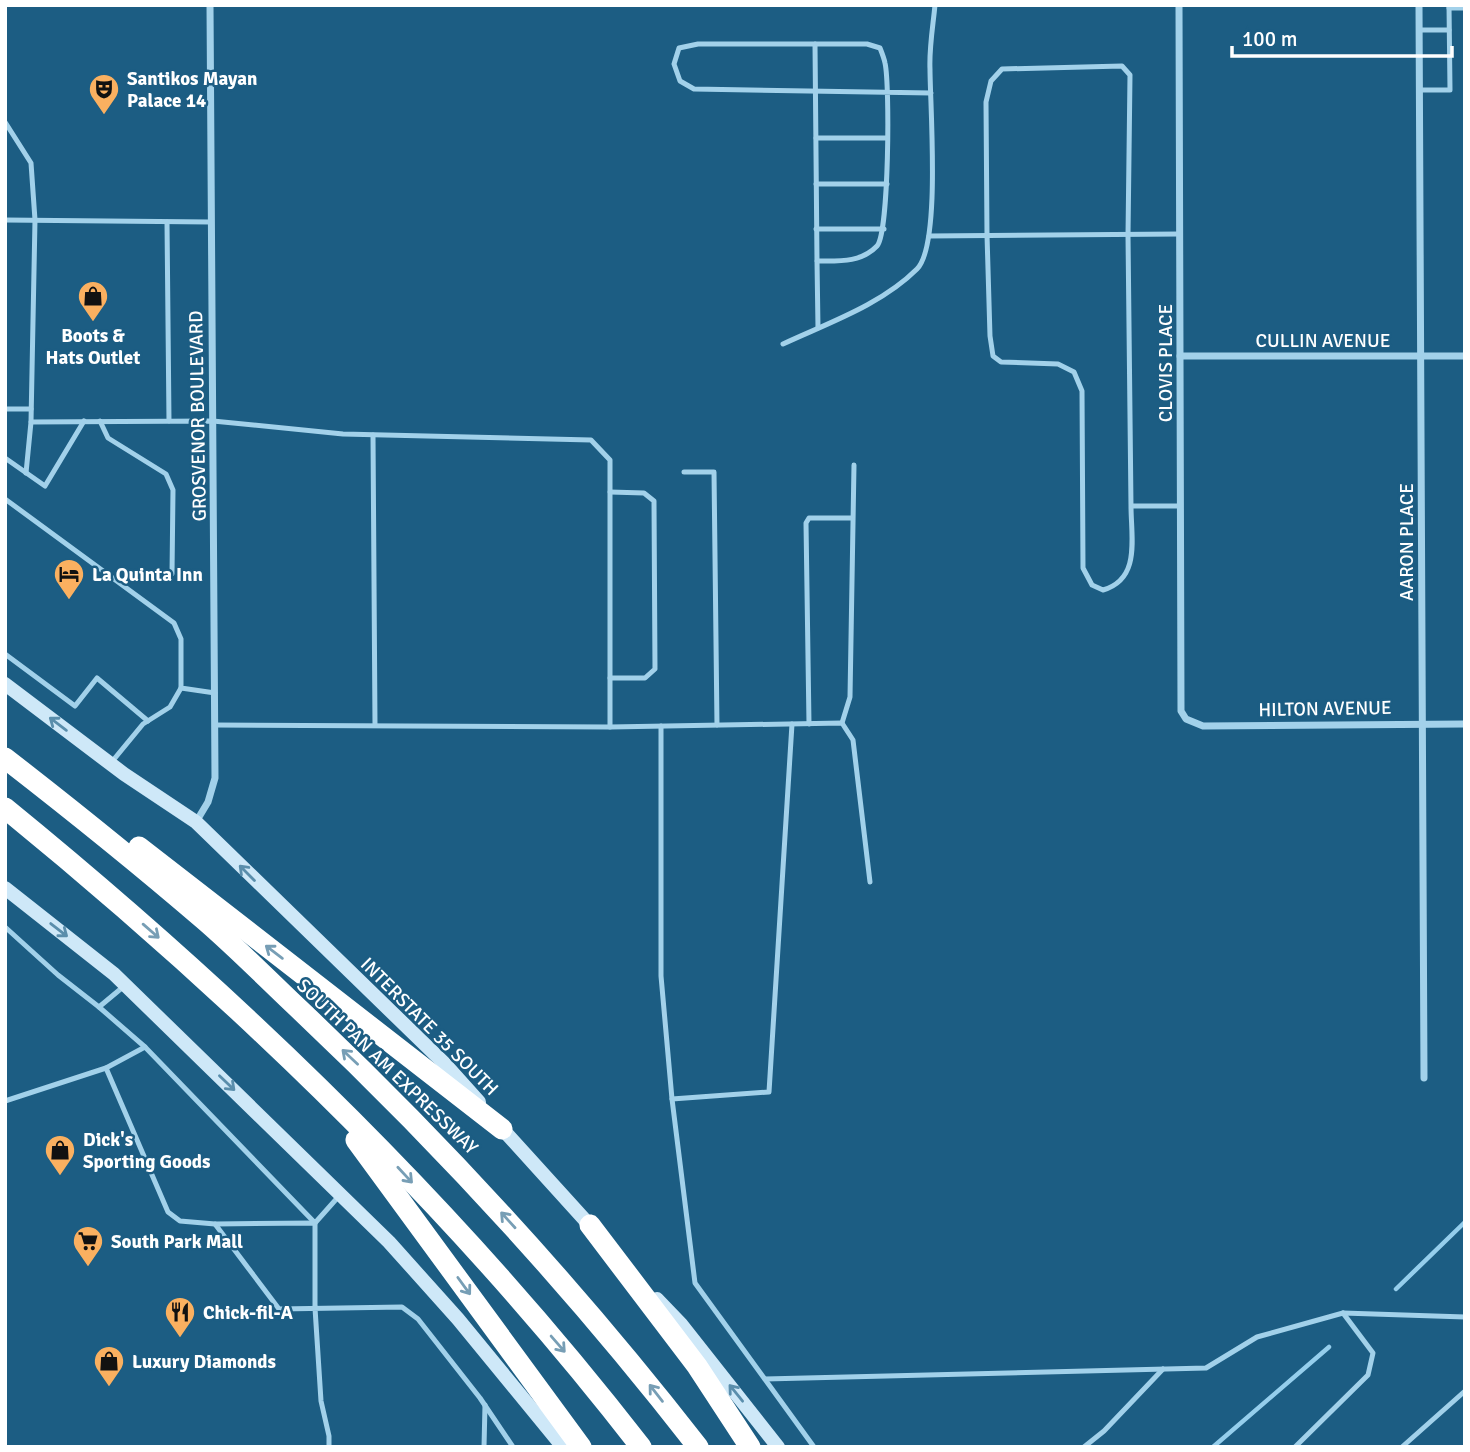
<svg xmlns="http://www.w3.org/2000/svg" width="1470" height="1452" viewBox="0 0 1470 1452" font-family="Signika,sans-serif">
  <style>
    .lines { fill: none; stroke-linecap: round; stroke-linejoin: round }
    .stream { stroke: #95ceec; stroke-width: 4.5 }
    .service { stroke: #a2d1ea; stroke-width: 5 }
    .minor { stroke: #a2d1ea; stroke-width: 7 }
    .secondary { stroke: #cee8f8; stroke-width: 14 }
    .motorway { stroke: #fff; stroke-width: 21 }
    .oneway { stroke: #5a8eac }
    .oneway2 { stroke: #779eb5 }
    .labels { text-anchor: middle; stroke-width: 5; stroke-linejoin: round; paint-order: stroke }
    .poi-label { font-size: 19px; font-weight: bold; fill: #fff; stroke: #1c5d83; text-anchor: start }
    .street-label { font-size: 19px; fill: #fff; stroke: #1c5d83 }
  </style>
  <rect width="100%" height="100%" fill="#1c5d83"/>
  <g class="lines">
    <!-- stream -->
    <g class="stream">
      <path d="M1396,1289l69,-67"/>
      <path d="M1213,1447l116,-100"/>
    </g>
    <!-- service -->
    <g class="service">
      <path d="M1449,8h16"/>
      <path d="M1419,30h30"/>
      <path d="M815,44l2,217"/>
      <path d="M1420,90h30l-1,-85"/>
      <path d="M5,122l26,41 4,57 -4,202 182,-1 130,13 248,6 19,20v267"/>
      <path d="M816,138h70"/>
      <path d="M816,184h71"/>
      <path d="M5,220l205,2"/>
      <path d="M167,222l2,199"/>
      <path d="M816,229h68"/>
      <path d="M929,236l251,-2"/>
      <path d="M818,328l-1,-67c21,0 44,2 60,-15 12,-13 13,-161 8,-183 -1,-5 -3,-10 -5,-15l-13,-4h-169l-19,4 -5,16 6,17 14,8 237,4"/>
      <path d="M783,344c45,-21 98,-39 134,-75 24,-24 13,-162 13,-200 -1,-21 3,-43 5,-64"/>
      <path d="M5,409h26"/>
      <path d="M100,421l8,17 58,36 7,16 -1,84"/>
      <path d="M373,435l2,289"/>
      <path d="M5,458l40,28 39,-65"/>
      <path d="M684,472h30l3,253"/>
      <path d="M26,473l5,-51"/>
      <path d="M610,492l34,1 10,8 1,168 -10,9h-35"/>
      <path d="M5,499l169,124 7,16v49l34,5"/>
      <path d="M1131,506c0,32 10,73 -28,84l-11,-5 -9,-17 -1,-177 -8,-19 -16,-8 -57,-2 -8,-6 -3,-20 -3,-101 -1,-133 5,-21 11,-12 120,-3 8,9 -2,160 3,271h49"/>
      <path d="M5,654l70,52 22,-28 51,43"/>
      <path d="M842,723l8,-26 4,-232"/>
      <path d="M809,724l-3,-201 3,-5h43"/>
      <path d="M215,725l395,2 232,-4 11,17 17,142"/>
      <path d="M661,726v250l11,123 23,184 119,164"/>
      <path d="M110,764l33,-40 27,-17 11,-19"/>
      <path d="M5,927l53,48 41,32"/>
      <path d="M145,1047l170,176 24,-27"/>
      <path d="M106,1068l62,144 12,9 35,3"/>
      <path d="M672,1099l97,-7 23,-368"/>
      <path d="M5,1101l101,-33 39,-21 -46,-40 24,-20"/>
      <path d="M765,1379l441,-11 51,-31 86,-24 122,4"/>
      <path d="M329,1447v-11l-8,-35 -6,-93v-85l-100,1 64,85 123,-2 16,12 62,79 33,49"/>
      <path d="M484,1447l1,-42"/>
      <path d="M1084,1447l20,-16 59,-62"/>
      <path d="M1295,1447l73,-72 5,-22 -30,-40"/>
      <path d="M1402,1447l63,-56"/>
    </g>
    <!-- minor -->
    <g class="minor">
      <path d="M1179,5l2,706 5,8 17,7 262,-2"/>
      <path d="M1419,5l5,1073"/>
      <path d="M1180,356h285"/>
      <path d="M196,822l12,-20 7,-24 -5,-773"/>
    </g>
    <!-- secondary -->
    <g class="secondary">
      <path d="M5,684l119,90 72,48 248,241 35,39"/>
      <path d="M5,888l109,86 275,268 69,77 105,128"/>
      <path d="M497,1123l97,107"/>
      <path d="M657,1299l24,25 97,123"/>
    </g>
    <!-- motorway -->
    <g class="motorway">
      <path d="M5,758c67,52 133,105 197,160 34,29 65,61 97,91 144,136 277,281 399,438"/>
      <path d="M5,808c233,190 452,401 636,639"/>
      <path d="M139,847l363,282"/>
      <path d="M356,1140l225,307"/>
      <path d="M590,1225l107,141 53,81"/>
    </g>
  </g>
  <!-- one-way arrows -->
  <defs><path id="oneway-shaft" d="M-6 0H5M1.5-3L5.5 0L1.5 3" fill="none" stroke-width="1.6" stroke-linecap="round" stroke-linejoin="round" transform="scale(1.75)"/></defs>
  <g class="oneway">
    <use href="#oneway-shaft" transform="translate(58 724) rotate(-143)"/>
    <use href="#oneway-shaft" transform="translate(247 873) rotate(-135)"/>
    <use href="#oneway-shaft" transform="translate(59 930) rotate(38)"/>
    <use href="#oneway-shaft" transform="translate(227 1083) rotate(44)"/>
    <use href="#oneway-shaft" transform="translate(736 1393) rotate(-129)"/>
  </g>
  <g class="oneway2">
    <use href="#oneway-shaft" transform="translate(151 931) rotate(41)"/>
    <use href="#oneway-shaft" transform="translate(274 952) rotate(-143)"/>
    <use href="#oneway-shaft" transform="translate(350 1057) rotate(-137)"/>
    <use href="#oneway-shaft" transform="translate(405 1175) rotate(47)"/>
    <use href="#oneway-shaft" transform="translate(508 1220) rotate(-132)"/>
    <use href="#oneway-shaft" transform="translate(464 1286) rotate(54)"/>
    <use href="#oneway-shaft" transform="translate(558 1344) rotate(49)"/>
    <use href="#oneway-shaft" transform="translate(656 1393) rotate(-128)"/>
  </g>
  <!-- icons -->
  <defs>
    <g id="theatre-pin" transform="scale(1.575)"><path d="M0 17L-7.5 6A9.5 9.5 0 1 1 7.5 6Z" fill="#fab060" stroke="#1c5d83"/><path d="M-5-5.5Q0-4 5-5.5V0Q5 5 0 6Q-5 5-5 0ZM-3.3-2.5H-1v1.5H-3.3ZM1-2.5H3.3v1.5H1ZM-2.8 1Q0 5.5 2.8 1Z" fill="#111"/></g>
    <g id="shop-pin" transform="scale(1.575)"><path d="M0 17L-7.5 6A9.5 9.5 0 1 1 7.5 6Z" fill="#fab060" stroke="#1c5d83"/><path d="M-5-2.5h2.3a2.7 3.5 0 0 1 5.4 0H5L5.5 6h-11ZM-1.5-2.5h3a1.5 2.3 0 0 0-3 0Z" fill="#111"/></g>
    <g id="hotel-pin" transform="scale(1.575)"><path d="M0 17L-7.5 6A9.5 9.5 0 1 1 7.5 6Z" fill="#fab060" stroke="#1c5d83"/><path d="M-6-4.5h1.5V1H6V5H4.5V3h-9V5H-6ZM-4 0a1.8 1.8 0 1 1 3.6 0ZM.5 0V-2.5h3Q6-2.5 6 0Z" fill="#111"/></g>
    <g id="supermarket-pin" transform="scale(1.575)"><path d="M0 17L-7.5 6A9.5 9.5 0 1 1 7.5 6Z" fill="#fab060" stroke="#1c5d83"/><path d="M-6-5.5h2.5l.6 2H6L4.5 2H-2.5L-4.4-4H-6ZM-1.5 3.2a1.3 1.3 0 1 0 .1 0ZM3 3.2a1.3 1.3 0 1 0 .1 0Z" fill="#111"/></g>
    <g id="restaurant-pin" transform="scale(1.575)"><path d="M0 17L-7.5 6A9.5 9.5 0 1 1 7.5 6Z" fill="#fab060" stroke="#1c5d83"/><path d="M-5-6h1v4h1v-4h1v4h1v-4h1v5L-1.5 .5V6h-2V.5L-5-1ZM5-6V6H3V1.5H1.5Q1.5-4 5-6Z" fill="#111"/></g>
  </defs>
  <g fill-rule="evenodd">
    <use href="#theatre-pin" x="104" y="89"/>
    <use href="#shop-pin" x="93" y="296"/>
    <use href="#hotel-pin" x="69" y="574"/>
    <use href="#shop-pin" x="60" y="1150"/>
    <use href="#supermarket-pin" x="88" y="1241"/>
    <use href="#restaurant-pin" x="180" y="1312"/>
    <use href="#shop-pin" x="109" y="1361"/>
  </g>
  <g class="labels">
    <!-- poi labels -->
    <g class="poi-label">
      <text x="127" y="85">Santikos Mayan<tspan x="127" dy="22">Palace 14</tspan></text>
      <text x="93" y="342" text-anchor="middle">Boots &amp;<tspan x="93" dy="22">Hats Outlet</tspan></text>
      <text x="92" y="581">La Quinta Inn</text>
      <text x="83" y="1146">Dick's<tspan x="83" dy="22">Sporting Goods</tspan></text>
      <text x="111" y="1248">South Park Mall</text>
      <text x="203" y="1319">Chick-fil-A</text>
      <text x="132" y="1368">Luxury Diamonds</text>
    </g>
    <!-- street labels -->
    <g class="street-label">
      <text x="1323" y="347">CULLIN AVENUE</text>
      <text transform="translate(1165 363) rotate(-90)" y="7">CLOVIS PLACE</text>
      <text transform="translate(197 416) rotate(-91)" y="7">GROSVENOR BOULEVARD</text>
      <text transform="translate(1406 542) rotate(-90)" y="7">AARON PLACE</text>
      <text transform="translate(1325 708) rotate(-1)" y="7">HILTON AVENUE</text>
      <text transform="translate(430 1026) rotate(45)" y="7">INTERSTATE 35 SOUTH</text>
      <text transform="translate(388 1066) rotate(44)" y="7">SOUTH PAN AM EXPRESSWAY</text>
    </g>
  </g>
  <!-- border -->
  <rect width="1470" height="1452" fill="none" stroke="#ffffff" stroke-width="14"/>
  <!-- scale -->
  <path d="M1232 46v10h220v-10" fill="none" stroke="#ffffff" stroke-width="3.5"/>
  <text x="1242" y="46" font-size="21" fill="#ffffff" stroke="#1c5d83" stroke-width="5" paint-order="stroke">100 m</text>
</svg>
